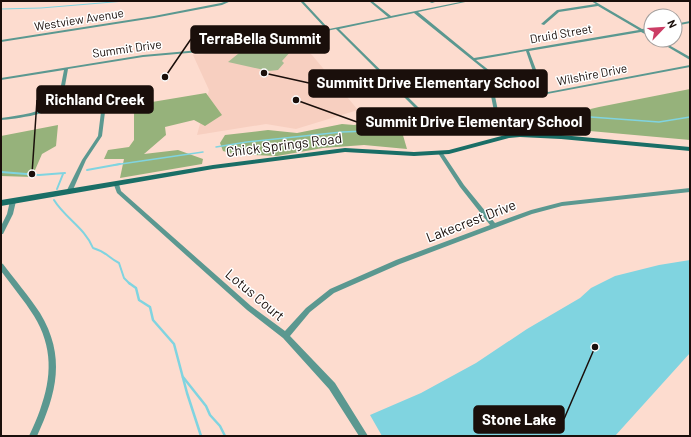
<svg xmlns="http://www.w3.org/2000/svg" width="691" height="437" viewBox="0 0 691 437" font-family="Barlow,sans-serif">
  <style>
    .built { fill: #f7cfc0 }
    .green { fill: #a5bc91 }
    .forest { fill: #96b27b }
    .water { fill: #80d4e0 }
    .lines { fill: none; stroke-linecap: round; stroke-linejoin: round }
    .stream-far3 { stroke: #80d4e0; stroke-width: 1 }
    .stream-far2 { stroke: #80d4e0; stroke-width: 1.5 }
    .stream-far1 { stroke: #80d4e0; stroke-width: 2 }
    .stream { stroke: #80d4e0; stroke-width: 2.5 }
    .street { fill: #5b9890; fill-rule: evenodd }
    .secondary { fill: #1a6e66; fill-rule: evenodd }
    .labels { text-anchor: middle; stroke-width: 3; stroke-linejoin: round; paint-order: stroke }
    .far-street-label { font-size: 12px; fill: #1a0f0b; stroke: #fff }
    .street-label { font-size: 14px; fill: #1a0f0b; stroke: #fff }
    .leader { fill: none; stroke: #1a0f0b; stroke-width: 1.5 }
    .callout-dot { fill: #1a0f0b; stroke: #fff; stroke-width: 1.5 }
    .callout { fill: #1a0f0b; stroke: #1a0f0b; stroke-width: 1.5 }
    .callout-label { font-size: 15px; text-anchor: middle; font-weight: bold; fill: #fff }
  </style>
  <rect width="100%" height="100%" fill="#fddccf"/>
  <!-- built -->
  <path class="built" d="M294,41l18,14 46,55 -62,19 -30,-5 -69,11 12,-45 -16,-35 39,-3z"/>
  <!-- green -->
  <path class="green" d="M280,42l6,1 6,7 -10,11 2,2 -6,7 -9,1 -41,-9 16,-13z"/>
  <!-- forest -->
  <g class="forest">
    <path d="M690,89v51l-167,-15 76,-18z"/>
    <path d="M206,93l16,22 -17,11 -11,-6 -29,7 1,8 -22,19 34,-4 25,9 -1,5 -82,14 4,-19h-20l4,-9 21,-3 5,-7v-35z"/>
    <path d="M370,119l30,6 7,24 -43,-4 -41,3 -46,8 -44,-2 -10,-3 -3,-8 5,-8 43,-5 29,3 45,-9 12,1 11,-2z"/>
    <path d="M58,125l-2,21 -14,8 -10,23 -31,-1v-40z"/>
  </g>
  <!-- water -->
  <path class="water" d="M690,260v93l-75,83h-233l-12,-21 51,-22 55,-30 51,-34 53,-31 11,-10 24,-12 44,-11z"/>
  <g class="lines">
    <!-- stream-far3 -->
    <g class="stream-far3">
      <path d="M135,1h20"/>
      <path d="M1,9l40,-1 84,-7"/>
    </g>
    <!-- stream-far2 -->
    <g class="stream-far2">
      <path d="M504,115c20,-1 40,4 59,0l96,7 31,-5"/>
      <path d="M216,147l31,-5 95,-10 53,-2 96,-13"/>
      <path d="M114,165l89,-13"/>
    </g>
    <!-- stream-far1 -->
    <g class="stream-far1">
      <path d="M87,170l33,-6"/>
      <path d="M1,172l38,3 26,-2"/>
      <path d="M57,189l6,-15"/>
      <path d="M54,200c11,18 31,28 39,48 14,4 14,9 26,15l5,15 6,6"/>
    </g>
    <!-- stream -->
    <g class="stream">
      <path d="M129,283l7,5 3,12 11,7 3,13 21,24 13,49 14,43"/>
      <path d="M183,377l23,29 4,9 10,11 5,10"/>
    </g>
    <!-- street -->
    <g class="street">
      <path d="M227,1h4l-9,4 -68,13 -153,24v-2l153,-24 67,-13z"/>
      <path d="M300,1h3l26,28 59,-12 -19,-16h3l19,15 74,-15h5l-52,11 56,46 165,-28 -41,-24 -39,6 -15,13 -3,-1 16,-14 39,-6 -5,-3h3l48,28 9,-1v2l-6,1 6,4v2l-10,-5 -112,19 14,37 5,4 142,-27v2l-143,27 -8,-5 -13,-38 -50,9 14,11 8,40 4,11 9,14 -2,1h-2l-9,-15 -4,-11 -8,-40 -72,-58 -75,16 80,79v2h-2l-81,-81 -91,19 -102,9 -75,12 -5,28 20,-2 9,1 8,5 5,11 -3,24 -16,24 -14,32 -3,2 -3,-2 16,-32 16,-24 3,-24 -4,-9 -7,-5 -7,-1 -20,2c-4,15 -49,20 -62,21v-2c20,-3 40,-5 57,-17l6,-31 -63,10v-2l142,-23 102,-9 81,-17z"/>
      <path d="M427,1h11l-6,2z"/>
      <path d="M623,1h38l-1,1h-36z"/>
      <path d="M690,21v2l-15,3v-2z"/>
      <path d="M656,40h4l30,17v3z"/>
      <path d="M440,151l2,1 22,33 31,38 36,-13 31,-8 128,-14v4l-128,14 -30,8 -132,50 -66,29 -24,19 -20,24 45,47 33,53h-9l-30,-47 -46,-51 -36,-28 -130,-117 -3,-8 3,-2 2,1 2,7 130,115 34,25 21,-23 24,-19 66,-29 94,-35 -30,-38 -22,-34z"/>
      <path d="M13,199l3,2 -3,13 -10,20h-2v-8l6,-12 3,-13z"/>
      <path d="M1,263l2,1c12,16 26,32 37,49 26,43 17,80 -3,123h-8c4,-9 8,-17 11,-26 12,-33 13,-63 -6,-94 -10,-16 -22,-30 -33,-45z"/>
    </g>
    <!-- secondary -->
    <path class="secondary" d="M520,133l41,2 129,12v4l-129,-12 -41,-2 -11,1 -60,16 -35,2 -69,-4 -132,17 -212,37v-6l212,-35 132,-17 69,4 35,-2 60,-16z"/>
  </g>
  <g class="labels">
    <!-- far-street labels -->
    <g class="far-street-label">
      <text transform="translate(79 20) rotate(-9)" y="4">Westview Avenue</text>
      <text transform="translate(561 34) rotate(-10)" y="4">Druid Street</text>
      <text transform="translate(127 49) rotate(-8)" y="4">Summit Drive</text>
      <text transform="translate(592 75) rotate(-11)" y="4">Wilshire Drive</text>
    </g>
    <!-- street labels -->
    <g class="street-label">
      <text transform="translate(284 145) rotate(-7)" y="5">Chick Springs Road</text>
      <text transform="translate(471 221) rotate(-21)" y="5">Lakecrest Drive</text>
      <text transform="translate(255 295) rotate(40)" y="5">Lotus Court</text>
    </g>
  </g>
  <!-- callouts -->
  <path class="leader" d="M165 77L191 39M264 73L309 83M32 174L37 100M296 100L357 122M595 347L564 419"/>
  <g class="callout-dot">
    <circle cx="165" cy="77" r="4"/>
    <circle cx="264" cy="73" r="4"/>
    <circle cx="32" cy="174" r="4"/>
    <circle cx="296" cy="100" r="4"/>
    <circle cx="595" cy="347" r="4"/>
  </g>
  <g class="callout">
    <rect x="191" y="26" width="138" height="27" rx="4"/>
    <rect x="309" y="70" width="238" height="27" rx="4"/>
    <rect x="37" y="86" width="116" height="27" rx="4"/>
    <rect x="357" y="108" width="233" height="27" rx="4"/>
    <rect x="474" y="406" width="90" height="27" rx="4"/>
  </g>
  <g class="callout-label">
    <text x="260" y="44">TerraBella Summit</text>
    <text x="428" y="88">Summitt Drive Elementary School</text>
    <text x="95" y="105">Richland Creek</text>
    <text x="474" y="127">Summit Drive Elementary School</text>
    <text x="519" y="425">Stone Lake</text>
  </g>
  <!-- border -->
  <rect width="691" height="437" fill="none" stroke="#1a0f0b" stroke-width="4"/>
  <!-- north arrow -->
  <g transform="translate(663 28) rotate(65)"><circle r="19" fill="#ffffff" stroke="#a39f9d"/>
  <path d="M0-3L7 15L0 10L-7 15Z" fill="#cc3d65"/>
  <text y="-6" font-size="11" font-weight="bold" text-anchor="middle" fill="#1a0f0b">N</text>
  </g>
</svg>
